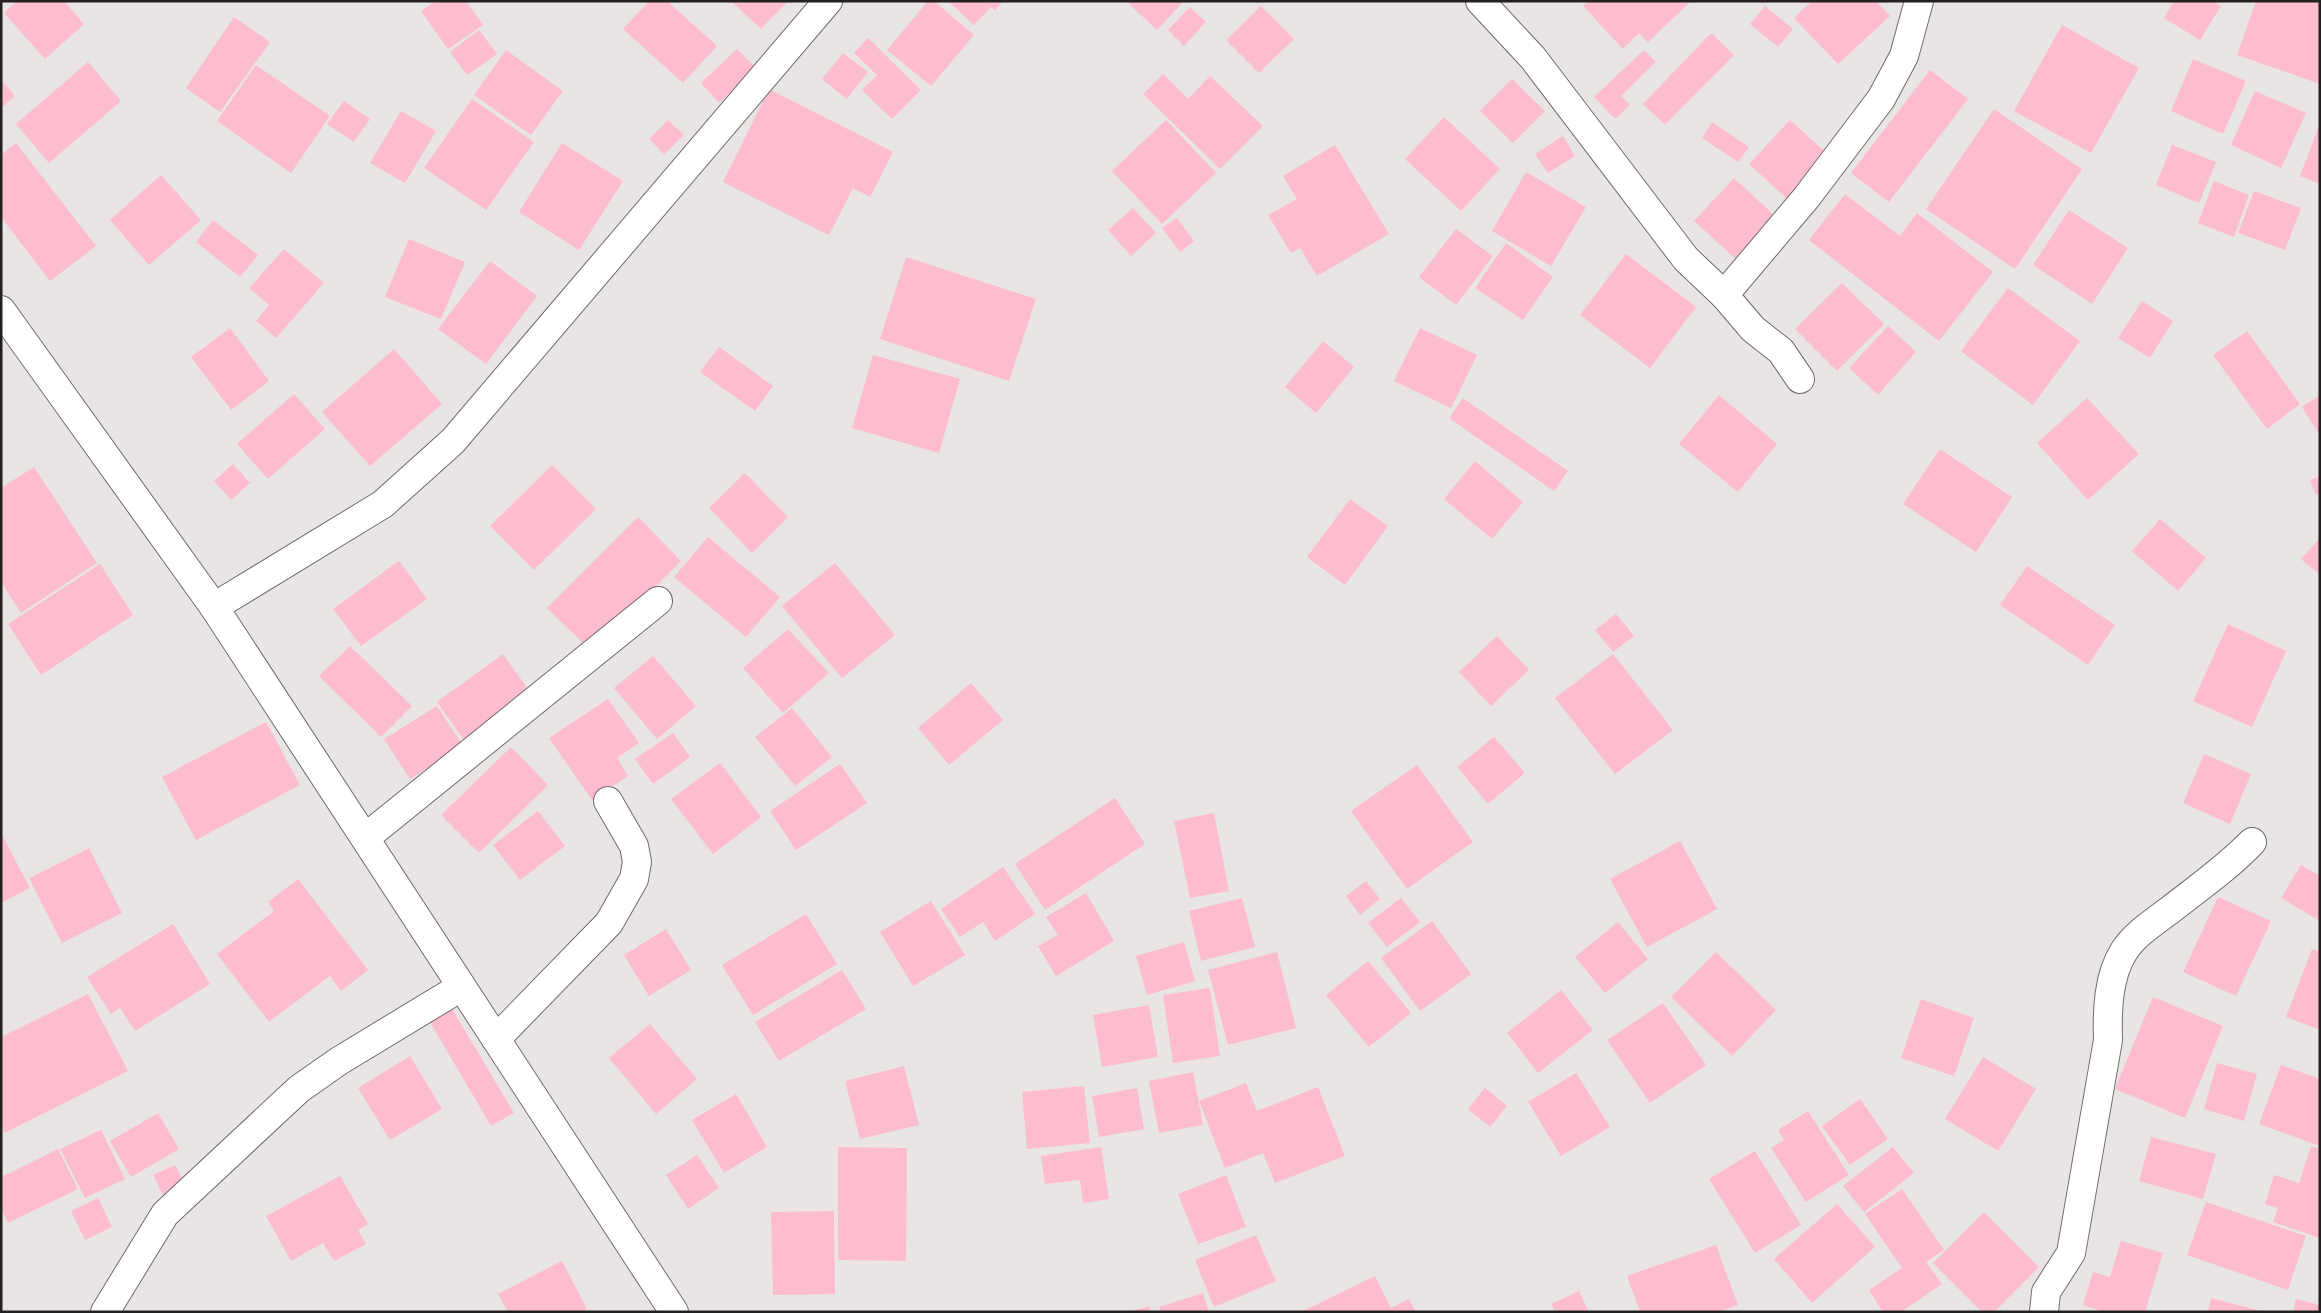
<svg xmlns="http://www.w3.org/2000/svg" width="2321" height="1313" viewBox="0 0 2321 1313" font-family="'Space Grotesk',sans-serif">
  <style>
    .building { fill: #fdbdce }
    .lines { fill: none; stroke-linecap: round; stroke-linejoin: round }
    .street-casing { stroke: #6e6b6a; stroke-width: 30 }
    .secondary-casing { stroke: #6e6b6a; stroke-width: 30 }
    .street { stroke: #fff; stroke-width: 28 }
    .secondary { stroke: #fff; stroke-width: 28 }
  </style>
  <rect width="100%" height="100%" fill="#e9e5e4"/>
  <!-- building -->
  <g class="building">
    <path d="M17,1h47l20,23 -39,35 -41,-46z"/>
    <path d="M436,1h30l17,24 -35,24 -27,-38z"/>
    <path d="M649,1h18l50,45 -34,37 -60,-54z"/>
    <path d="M731,1h57l-27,28z"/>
    <path d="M928,1h6l40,34 -43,51 -44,-36z"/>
    <path d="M948,1h55l-8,9 -4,-3 -17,18z"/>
    <path d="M1126,1h58l-27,29z"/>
    <path d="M1589,1h102l-43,41 -9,-9 -16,16 -40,-43z"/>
    <path d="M1812,1h64l14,15 -52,48 -44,-46z"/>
    <path d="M2174,1h39l8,5 -21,34 -36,-22z"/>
    <path d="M2256,1h64v83l-83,-29z"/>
    <path d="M1261,6l33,33 -35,34 -33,-33z"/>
    <path d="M1765,6l28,23 -15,18 -28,-23z"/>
    <path d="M1190,7l16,15 -22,24 -16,-16z"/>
    <path d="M234,17l36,25 -50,70 -34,-24z"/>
    <path d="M2062,25l77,43 -48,85 -77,-42z"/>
    <path d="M479,30l18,24 -30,21 -17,-23z"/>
    <path d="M1711,33l23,22 -69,70 -22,-21z"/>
    <path d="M868,38l53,52 -29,29 -30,-29 15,-15 -23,-22z"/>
    <path d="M737,49l19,19 -37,35 -18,-20z"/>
    <path d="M506,50l57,41 -32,44 -57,-40z"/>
    <path d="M1644,50l12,12 -35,34 9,9 -15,14 -21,-22z"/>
    <path d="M843,53l25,19 -21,27 -25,-20z"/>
    <path d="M2193,59l53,22 -23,53 -52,-23z"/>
    <path d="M88,62l33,39 -72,62 -33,-39z"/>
    <path d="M256,65l74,51 -39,57 -74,-52z"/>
    <path d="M1930,70l38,29 -79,103 -38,-29z"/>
    <path d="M1163,74l25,25 22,-23 53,50 -43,43 -77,-75z"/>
    <path d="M1512,79l33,32 -32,32 -33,-32z"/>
    <path d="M1,80l14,16 -14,12z"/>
    <path d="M769,89l124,63 -23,45 -17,-9 -24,47 -106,-53z"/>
    <path d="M2255,91l51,22 -25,55 -50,-23z"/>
    <path d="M472,99l62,43 -48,68 -62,-42z"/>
    <path d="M344,101l26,18 -16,23 -27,-18z"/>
    <path d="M1994,109l88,60 -67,100 -89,-60z"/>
    <path d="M401,111l35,20 -31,52 -35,-20z"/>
    <path d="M1444,117l56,52 -39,42 -56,-52z"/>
    <path d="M668,120l16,15 -20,19 -15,-15z"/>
    <path d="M1166,120l50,53 -54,51 -50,-53z"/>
    <path d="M1790,120l39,35 -41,45 -39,-36z"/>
    <path d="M1712,122l37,25 -11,15 -36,-24z"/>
    <path d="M2320,123v61l-20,-8z"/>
    <path d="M1563,136l12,20 -27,17 -13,-19z"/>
    <path d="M16,143l80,103 -46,35 -49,-64v-62z"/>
    <path d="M562,143l61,38 -44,69 -60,-38z"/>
    <path d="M1335,145l54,89 -72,42 -17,-28 -9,5 -23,-38 29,-16 -14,-23z"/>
    <path d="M2172,145l44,17 -17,41 -43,-18z"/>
    <path d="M1526,172l60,35 -35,59 -59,-35z"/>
    <path d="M161,175l40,45 -52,45 -39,-45z"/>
    <path d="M1734,178l42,39 -39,43 -43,-39z"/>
    <path d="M2214,181l35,14 -15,42 -36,-14z"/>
    <path d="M2254,191l47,17 -16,42 -47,-17z"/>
    <path d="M1845,194l55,42 17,-23 76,59 -54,69 -130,-101z"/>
    <path d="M1133,208l23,25 -25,23 -23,-26z"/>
    <path d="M2069,210l59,38 -36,56 -59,-39z"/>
    <path d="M1177,218l17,23 -14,11 -18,-24z"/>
    <path d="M213,220l45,35 -18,22 -44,-35z"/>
    <path d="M1456,229l37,27 -37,49 -37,-28z"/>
    <path d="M409,239l56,23 -24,57 -56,-22z"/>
    <path d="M1506,243l47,34 -30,43 -48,-32z"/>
    <path d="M284,249l40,34 -48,55 -20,-17 13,-16 -20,-17z"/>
    <path d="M1626,254l70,53 -46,61 -70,-53z"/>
    <path d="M906,257l130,42 -27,82 -129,-42z"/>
    <path d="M490,261l47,35 -51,68 -48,-35z"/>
    <path d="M1842,283l42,41 -47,47 -42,-42z"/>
    <path d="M2008,288l72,53 -47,64 -72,-54z"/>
    <path d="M2142,301l31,20 -23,37 -32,-20z"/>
    <path d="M1888,326l28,26 -38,43 -29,-27z"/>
    <path d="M230,328l39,53 -38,29 -40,-53z"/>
    <path d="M1420,328l57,27 -26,53 -57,-27z"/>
    <path d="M2247,331l53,73 -33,25 -54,-74z"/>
    <path d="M1323,341l31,26 -38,46 -31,-26z"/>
    <path d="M719,347l54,39 -18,25 -55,-39z"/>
    <path d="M394,349l48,55 -72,62 -48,-54z"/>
    <path d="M873,355l87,24 -21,74 -87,-25z"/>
    <path d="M294,394l31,35 -57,50 -31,-35z"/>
    <path d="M1719,395l58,49 -39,48 -59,-48z"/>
    <path d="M2320,395v40l-18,-28z"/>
    <path d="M1463,398l105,73 -14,20 -105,-73z"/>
    <path d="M2087,398l52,56 -51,46 -51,-57z"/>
    <path d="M1940,449l72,48 -36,55 -73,-48z"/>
    <path d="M1475,461l48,41 -31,37 -48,-40z"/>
    <path d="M233,464l17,19 -19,17 -17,-19z"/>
    <path d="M552,465l44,44 -62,61 -44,-44z"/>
    <path d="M34,467l63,96 -76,50 -20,-31v-94z"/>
    <path d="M745,473l43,44 -36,36 -43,-45z"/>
    <path d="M2320,476v17l-4,2 -6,-15z"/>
    <path d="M1350,499l38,27 -43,59 -38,-28z"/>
    <path d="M638,517l43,44 -90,90 -44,-43z"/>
    <path d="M2160,519l46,39 -28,33 -46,-40z"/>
    <path d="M708,537l72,60 -34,40 -72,-60z"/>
    <path d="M2320,538v37l-19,-16z"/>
    <path d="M399,561l28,38 -66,47 -28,-37z"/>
    <path d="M835,563l60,72 -53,43 -60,-72z"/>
    <path d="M100,564l33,51 -92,60 -33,-51z"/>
    <path d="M2027,566l88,59 -27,40 -88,-60z"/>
    <path d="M1616,614l18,22 -21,16 -18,-22z"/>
    <path d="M2228,624l58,27 -34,76 -59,-26z"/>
    <path d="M788,629l41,44 -46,40 -40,-45z"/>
    <path d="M1497,636l32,34 -38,36 -32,-34z"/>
    <path d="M350,646l62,60 -31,31 -62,-61z"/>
    <path d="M503,654l27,38 -66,48 -27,-38z"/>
    <path d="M1613,654l60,76 -58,44 -60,-76z"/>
    <path d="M653,656l43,50 -39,33 -43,-51z"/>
    <path d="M971,683l32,37 -54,45 -31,-37z"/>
    <path d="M608,699l31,44 -22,15 11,18 -36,24 -43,-62z"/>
    <path d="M437,706l26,40 -53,33 -26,-40z"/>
    <path d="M792,708l40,49 -37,29 -40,-49z"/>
    <path d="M266,722l34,63 -104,55 -34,-63z"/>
    <path d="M673,733l17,24 -37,27 -18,-25z"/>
    <path d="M1494,737l31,36 -37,31 -31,-37z"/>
    <path d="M511,747l37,38 -69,68 -38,-38z"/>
    <path d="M2204,754l47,20 -21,50 -47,-21z"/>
    <path d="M720,763l41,54 -48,37 -42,-55z"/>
    <path d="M840,764l27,39 -71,47 -26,-39z"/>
    <path d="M1417,765l56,77 -66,47 -56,-78z"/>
    <path d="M1115,798l30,46 -100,66 -30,-46z"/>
    <path d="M538,811l27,35 -45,34 -27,-35z"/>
    <path d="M1214,813l15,78 -39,7 -16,-77z"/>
    <path d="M1,833l29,55 -29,15z"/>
    <path d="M1680,841l37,68 -70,38 -37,-68z"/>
    <path d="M89,848l33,65 -60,30 -33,-65z"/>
    <path d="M2301,865l19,11v45l-39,-23z"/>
    <path d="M1003,867l32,47 -40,27 -12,-19 -23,15 -19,-28z"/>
    <path d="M298,879l70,91 -27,21 -11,-15 -61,46 -52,-68 57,-43 -6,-9z"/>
    <path d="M1366,881l14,18 -20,16 -14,-19z"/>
    <path d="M1086,893l28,48 -58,35 -18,-30 20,-11 -12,-18z"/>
    <path d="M2218,897l53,24 -35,75 -53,-24z"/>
    <path d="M1242,898l13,49 -54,14 -12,-50z"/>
    <path d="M1401,898l19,24 -33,25 -19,-24z"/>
    <path d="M931,901l34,54 -52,31 -33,-54z"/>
    <path d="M806,914l31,50 -84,51 -31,-50z"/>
    <path d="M1432,921l39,53 -51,37 -39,-53z"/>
    <path d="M1618,922l30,37 -43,34 -30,-36z"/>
    <path d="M173,924l37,60 -75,47 -15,-23 -9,6 -24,-37z"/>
    <path d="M666,929l25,41 -42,26 -25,-41z"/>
    <path d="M1184,942l11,39 -48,14 -11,-39z"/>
    <path d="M2312,949l8,2v79l-34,-13z"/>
    <path d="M1277,952l19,76 -68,17 -20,-75z"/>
    <path d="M1716,952l60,58 -44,46 -61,-59z"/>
    <path d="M1368,961l43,52 -42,34 -43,-52z"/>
    <path d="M842,970l24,39 -87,52 -24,-39z"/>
    <path d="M1210,988l10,68 -47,7 -10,-68z"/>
    <path d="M1561,990l32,40 -55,43 -31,-40z"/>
    <path d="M88,994l40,77 -123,62 -4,-8v-88z"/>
    <path d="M2153,997l70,29 -38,92 -70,-29z"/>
    <path d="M1921,999l53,19 -20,58 -53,-18z"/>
    <path d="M1663,1003l43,62 -56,38 -43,-63z"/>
    <path d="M1149,1005l9,52 -56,10 -9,-52z"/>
    <path d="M452,1009l62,104 -23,13 -61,-104z"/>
    <path d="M650,1024l47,55 -41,35 -47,-56z"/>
    <path d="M410,1056l32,53 -52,31 -32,-52z"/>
    <path d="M1983,1057l53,32 -38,62 -53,-32z"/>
    <path d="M2217,1063l40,11 -13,47 -40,-12z"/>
    <path d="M2281,1065l39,14v67l-61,-22z"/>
    <path d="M904,1066l15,59 -59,14 -15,-58z"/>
    <path d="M1193,1072l10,53 -44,8 -10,-52z"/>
    <path d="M1576,1073l34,54 -49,29 -33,-54z"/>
    <path d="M1246,1083l11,28 61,-24 27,69 -70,27 -12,-30 -38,15 -26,-67z"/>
    <path d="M1084,1086l6,57 -63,6 -5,-57z"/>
    <path d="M1137,1088l7,41 -45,8 -7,-41z"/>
    <path d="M1485,1088l22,18 -17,21 -22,-18z"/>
    <path d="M736,1094l31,53 -43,26 -32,-53z"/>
    <path d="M1860,1099l28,40 -38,26 -28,-39z"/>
    <path d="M1808,1111l41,64 -43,27 -35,-54 13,-8 -6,-10z"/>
    <path d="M158,1113l21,36 -48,28 -21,-36z"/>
    <path d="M101,1130l24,49 -40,19 -25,-49z"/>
    <path d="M2151,1137l65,17 -13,45 -64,-18z"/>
    <path d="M2311,1146l9,3v89l-47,-16 5,-14 -13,-4 9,-29 25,8z"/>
    <path d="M838,1147l69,1 -1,113 -68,-1z"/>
    <path d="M1101,1147l8,52 -26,4 -3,-23 -35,4 -4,-28z"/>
    <path d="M1893,1147l21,26 -50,39 -21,-26z"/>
    <path d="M58,1149l20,40 -70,34 -7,-15v-31z"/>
    <path d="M1755,1151l46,74 -46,28 -46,-74z"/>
    <path d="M697,1155l22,33 -31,21 -22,-34z"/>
    <path d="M175,1165l12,24 -22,10 -12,-24z"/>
    <path d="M1226,1175l20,52 -48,17 -20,-50z"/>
    <path d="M340,1176l28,48 -10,6 8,14 -32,17 -11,-18 -32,18 -25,-45z"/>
    <path d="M1902,1189l42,61 -18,12 16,22 -41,28h-18l-14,-22 33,-22 -37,-54z"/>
    <path d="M98,1198l14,29 -27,13 -14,-29z"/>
    <path d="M2206,1202l100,34 -18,54 -101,-35z"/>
    <path d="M1837,1204l38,43 -63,56 -38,-44z"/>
    <path d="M834,1211l1,83 -62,1 -2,-83z"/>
    <path d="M1984,1212l55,55 -45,45h-12l-49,-49z"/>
    <path d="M1256,1235l20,46 -62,26 -19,-47z"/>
    <path d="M2121,1241l42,12 -18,59h-41l-21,-7 10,-33 17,5z"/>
    <path d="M1716,1245l22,60 -19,7h-79l-13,-36z"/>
    <path d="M562,1261l25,48 -6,3h-73l-10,-18z"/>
    <path d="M1375,1276l16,32 18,-9 7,13h-115z"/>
    <path d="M1579,1291l10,21h-34l-4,-8z"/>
    <path d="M1203,1293l6,19h-48l-2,-5z"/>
    <path d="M2211,1298l50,13v1h-53z"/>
    <path d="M2296,1299l24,6v7h-27z"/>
    <path d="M1149,1306l2,6h-19v-1z"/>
  </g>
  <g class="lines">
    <!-- street casing -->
    <g class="street-casing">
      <g id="street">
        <path d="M1480,1l53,57 153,201 38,36 29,34 28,22 19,28"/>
        <path d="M1724,295l82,-97 75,-99 23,-43 15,-55"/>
        <path d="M214,607l169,-103 70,-63 375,-440"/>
        <path d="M365,838l293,-237"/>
        <path d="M496,1039l113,-116 25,-44 3,-17 -3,-16 -26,-45"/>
        <path d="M105,1312l60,-98 134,-125 40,-28 122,-74"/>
        <path d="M2044,1312l2,-20 25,-39 37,-213c-1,-29 0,-64 16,-89 11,-17 30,-29 46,-41 28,-22 57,-42 82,-68"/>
      </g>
    </g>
    <!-- secondary casing -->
    <g class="secondary-casing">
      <path id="secondary" d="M1,310l213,297 460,705"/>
    </g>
    <!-- street -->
    <use href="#street" class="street"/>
    <!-- secondary -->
    <use href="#secondary" class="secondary"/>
  </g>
  <!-- border -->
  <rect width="2321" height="1313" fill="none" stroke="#222120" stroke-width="5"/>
</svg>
